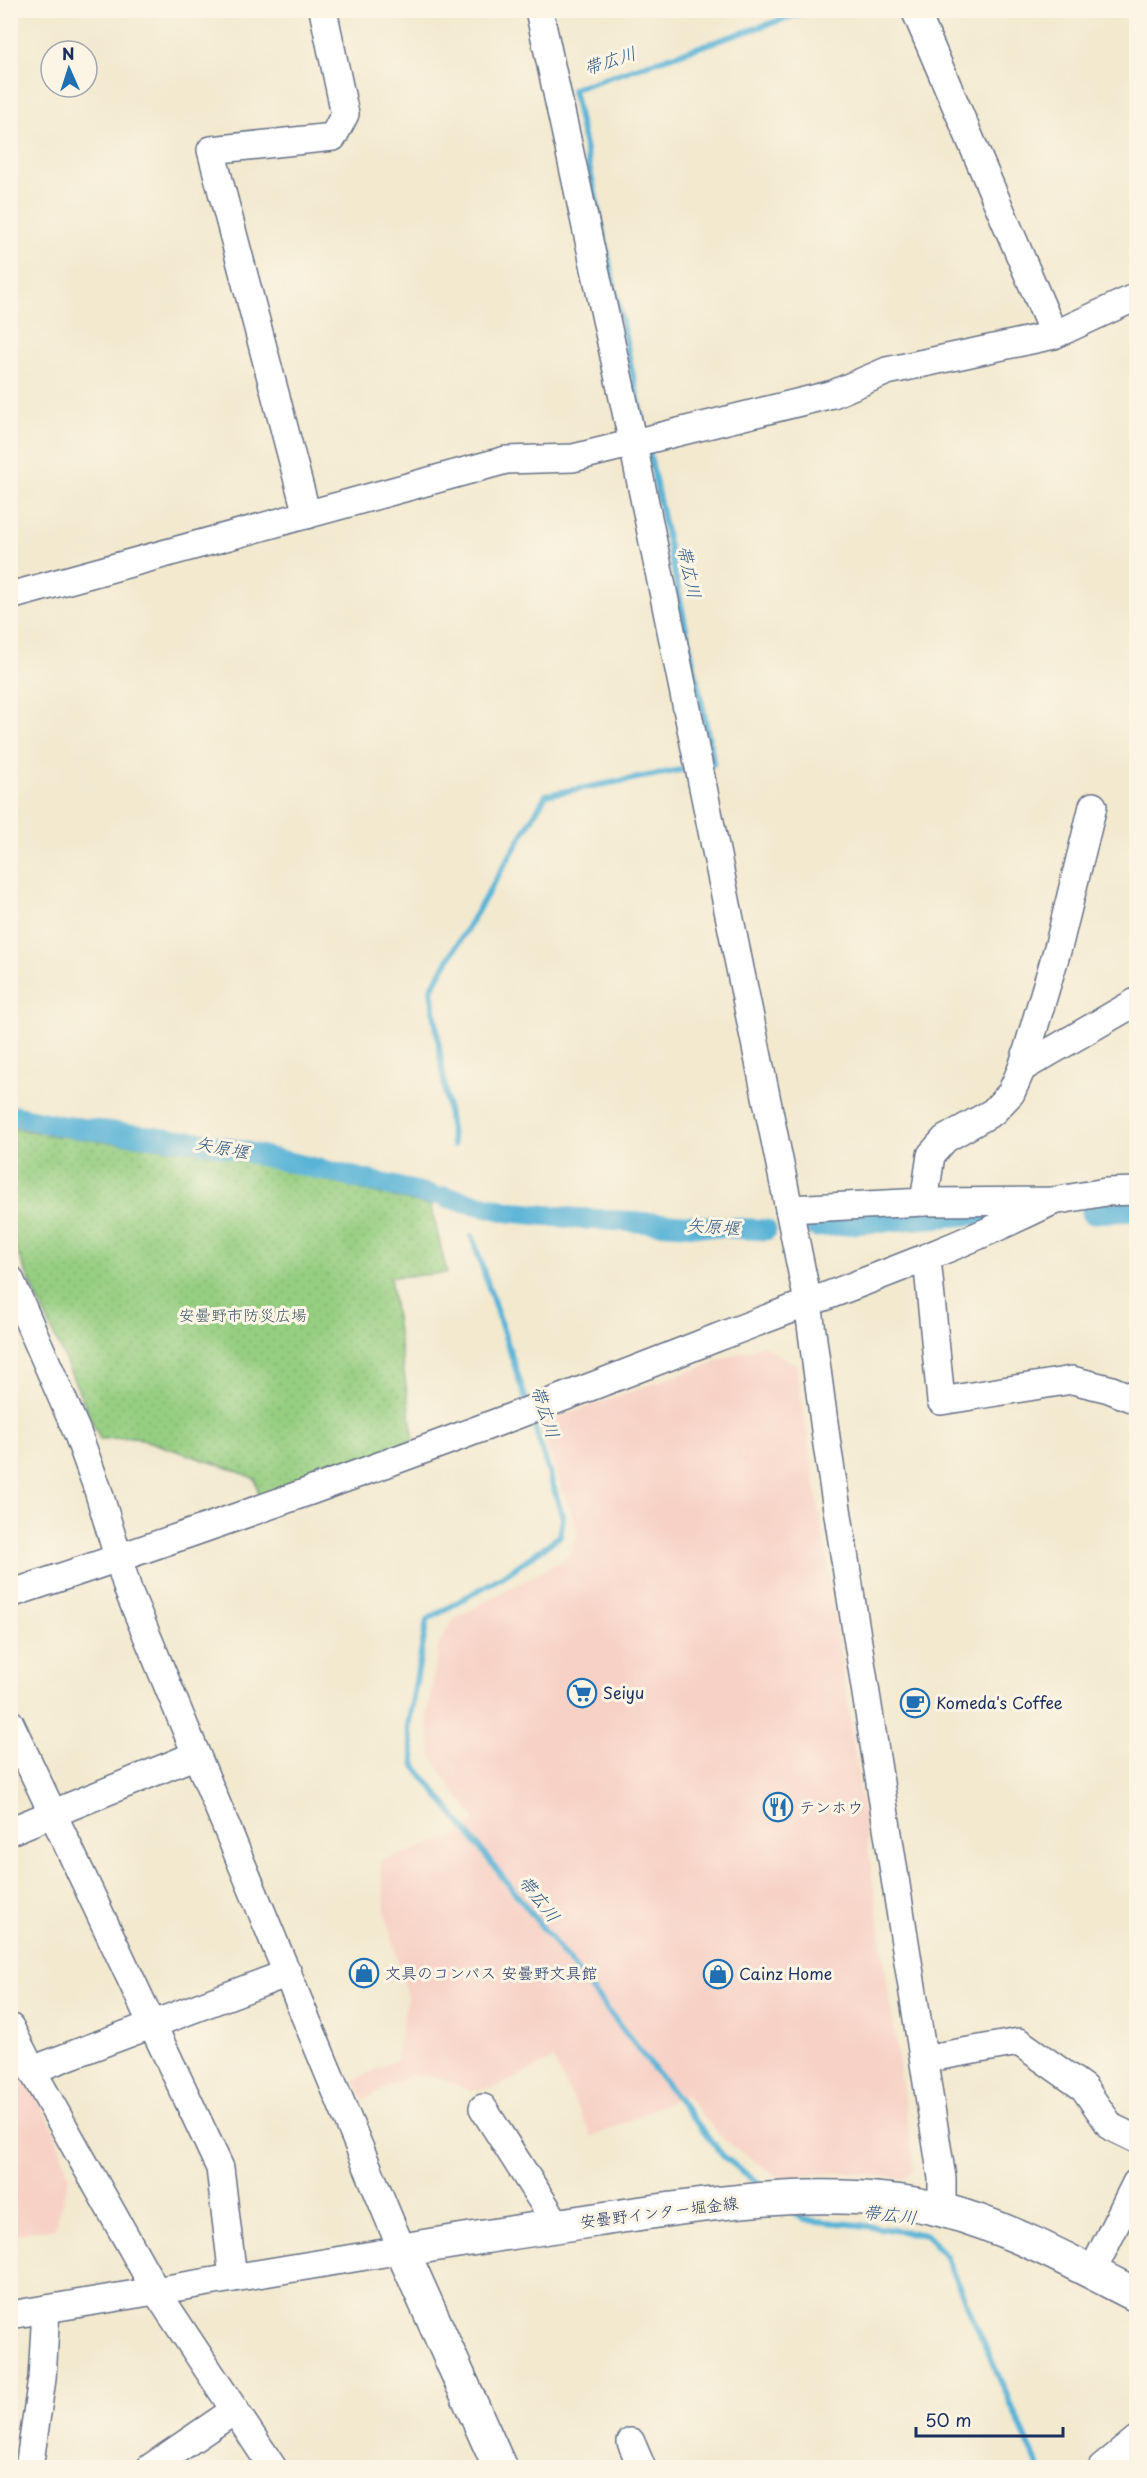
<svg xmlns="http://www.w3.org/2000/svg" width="1147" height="2478" viewBox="0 0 1147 2478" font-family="'Playpen Sans','Klee One',sans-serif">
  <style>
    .built { fill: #f7d1c6 }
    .grass { fill: url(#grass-dots); stroke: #587e70; stroke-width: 1.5 }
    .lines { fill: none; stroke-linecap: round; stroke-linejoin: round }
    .stream { stroke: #59b3d7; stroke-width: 6 }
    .canal { stroke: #59b3d7; stroke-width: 21 }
    .minor-casing { stroke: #667086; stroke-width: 30 }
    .major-casing { stroke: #667086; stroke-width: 36 }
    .minor { stroke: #fff; stroke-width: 27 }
    .major { stroke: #fff; stroke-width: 33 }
    .labels { text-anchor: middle; stroke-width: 6; stroke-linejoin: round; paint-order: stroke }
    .park-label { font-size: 16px; fill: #3a5767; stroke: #fcf5e5 }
    .poi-label { font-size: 16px; fill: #1b2f5e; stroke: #fcf5e5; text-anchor: start }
    .street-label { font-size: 16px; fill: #1b2f5e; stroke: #fcf5e5 }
    .water-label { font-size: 18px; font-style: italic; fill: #2e5782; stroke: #fcf5e5 }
  </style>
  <defs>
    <pattern id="grass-dots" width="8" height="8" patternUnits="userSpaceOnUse" patternTransform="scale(1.5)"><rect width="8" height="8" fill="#96ce81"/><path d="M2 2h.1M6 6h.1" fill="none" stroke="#81b172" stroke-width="1.8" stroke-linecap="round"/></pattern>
  </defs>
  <rect width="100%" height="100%" fill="#fcf5e5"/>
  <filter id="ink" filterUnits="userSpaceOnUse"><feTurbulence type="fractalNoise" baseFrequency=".0167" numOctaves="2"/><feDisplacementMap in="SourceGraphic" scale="12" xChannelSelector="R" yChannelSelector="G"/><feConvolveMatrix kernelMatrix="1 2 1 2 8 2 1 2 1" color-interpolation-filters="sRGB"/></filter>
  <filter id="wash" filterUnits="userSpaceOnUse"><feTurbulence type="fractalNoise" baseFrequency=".008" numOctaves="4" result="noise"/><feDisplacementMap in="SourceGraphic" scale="24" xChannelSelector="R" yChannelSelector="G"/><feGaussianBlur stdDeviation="1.35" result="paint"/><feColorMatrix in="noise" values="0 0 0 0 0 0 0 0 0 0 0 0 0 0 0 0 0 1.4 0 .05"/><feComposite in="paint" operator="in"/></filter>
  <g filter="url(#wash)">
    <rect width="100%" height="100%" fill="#f2e9cf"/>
    <!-- built -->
    <g class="built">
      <path d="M763,1345l33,20 31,195 87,609 -10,10 -56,-7 -68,6 -56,-38 -39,-45 -93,42 -39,-78 -58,29 -25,3 -27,-12 -31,-5 -49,26 -9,-20 42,-20 11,-63 -21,-80 -6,-56 76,-25 20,-17 -25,-31 -19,-31 -5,-43 13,-73 14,-22 114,-62 10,-24 -39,-109z"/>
      <path d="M10,2045l44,85 15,46 -14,52 -44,7z"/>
    </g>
    <!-- grass -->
    <path class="grass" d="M10,1127l40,8 164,19 217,52 16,67 -57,4 24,165 -154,57 -5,-20 -21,-9 -99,-33 -35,2 -89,-201z"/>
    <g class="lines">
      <!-- stream -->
      <g class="stream">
        <path d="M645,433l-72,-344 238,-79"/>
        <path d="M648,446l63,303 2,15 -9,2"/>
        <path d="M453,1145l-22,-156 115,-194 145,-27"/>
        <path d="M472,1236l55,167"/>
        <path d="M531,1415l32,103 -3,18 -52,37 -81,47 -19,106 7,40 308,390 40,31"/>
        <path d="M792,2211l13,9 54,5 68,10 19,22 93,211"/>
      </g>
      <!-- canal -->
      <g class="canal">
        <path d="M10,1115l52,11 145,17 224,52"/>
        <path d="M445,1197l65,15 62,6 194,12"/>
        <path d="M1091,1213l45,-2"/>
        <path d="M816,1227l166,-13"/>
      </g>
    </g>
  </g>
  <g filter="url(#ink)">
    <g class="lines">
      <!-- minor casing -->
      <g class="minor-casing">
        <g id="minor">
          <path d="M539,10l94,434 175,858 19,143 115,733v32"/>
          <path d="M915,10l139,325"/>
          <path d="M307,515l-96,-365 122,-13 12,-23 -22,-104"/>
          <path d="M10,596l496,-136 67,-2 260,-64 54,-23 167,-36 82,-38"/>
          <path d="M1022,1068l114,-66"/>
          <path d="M924,1202l129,-1 53,-9 30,-1"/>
          <path d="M789,1209l135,-7 7,-47 14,-16 48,-27 18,-19 11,-25 37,-124 34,-138"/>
          <path d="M927,1258l14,143 131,-21 37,9 27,11"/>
          <path d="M10,1279l67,153 21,58 30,100 274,660 -392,65"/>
          <path d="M10,1594c238,-78 473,-164 706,-256 113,-44 228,-83 337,-137"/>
          <path d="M10,1723l210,445 13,110"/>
          <path d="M10,1831l186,-76"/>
          <path d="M10,2027l22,43 124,221 117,177"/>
          <path d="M924,2059l95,-17 65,46 27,39 25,12"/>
          <path d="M32,2070l256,-97"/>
          <path d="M483,2108l75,118"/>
          <path d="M1092,2272l44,-89"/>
          <path d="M631,2442l11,26"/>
          <path d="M29,2468l13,-89 4,-70"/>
          <path d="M150,2468l85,-58"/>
          <path d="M1102,2468l34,-28"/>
        </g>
      </g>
      <!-- major casing -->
      <g class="major-casing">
        <path id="major" d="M500,2468l-98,-218c73,-12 147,-23 220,-34 101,-14 219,-32 320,-6 69,18 131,53 194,85"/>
      </g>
      <!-- minor -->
      <use href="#minor" class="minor"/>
      <!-- major -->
      <use href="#major" class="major"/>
    </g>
  </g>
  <!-- icons -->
  <defs>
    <g id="supermarket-ring" transform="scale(1.5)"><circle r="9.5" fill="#fcf5e5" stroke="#1f6fb2" stroke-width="1.5"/><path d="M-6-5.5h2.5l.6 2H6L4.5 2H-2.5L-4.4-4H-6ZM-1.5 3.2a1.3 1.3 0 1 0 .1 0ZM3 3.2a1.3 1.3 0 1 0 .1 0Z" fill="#1f6fb2"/></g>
    <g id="cafe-ring" transform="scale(1.5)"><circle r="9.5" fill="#fcf5e5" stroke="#1f6fb2" stroke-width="1.5"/><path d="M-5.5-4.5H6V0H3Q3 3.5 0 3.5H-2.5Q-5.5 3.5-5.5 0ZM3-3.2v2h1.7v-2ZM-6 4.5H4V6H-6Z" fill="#1f6fb2"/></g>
    <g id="restaurant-ring" transform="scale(1.5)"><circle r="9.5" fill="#fcf5e5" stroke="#1f6fb2" stroke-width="1.5"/><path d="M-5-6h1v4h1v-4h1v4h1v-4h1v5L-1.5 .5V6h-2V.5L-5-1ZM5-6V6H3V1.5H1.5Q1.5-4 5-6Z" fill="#1f6fb2"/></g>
    <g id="shop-ring" transform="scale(1.5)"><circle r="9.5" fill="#fcf5e5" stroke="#1f6fb2" stroke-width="1.5"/><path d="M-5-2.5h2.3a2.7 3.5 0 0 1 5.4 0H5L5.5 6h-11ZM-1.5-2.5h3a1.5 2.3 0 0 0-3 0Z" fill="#1f6fb2"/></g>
  </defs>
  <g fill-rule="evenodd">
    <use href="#supermarket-ring" x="582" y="1693"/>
    <use href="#cafe-ring" x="915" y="1703"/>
    <use href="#restaurant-ring" x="778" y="1807"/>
    <use href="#shop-ring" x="364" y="1973"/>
    <use href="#shop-ring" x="718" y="1974"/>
  </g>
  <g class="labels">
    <!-- park labels -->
    <g class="park-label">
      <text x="243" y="1321">安曇野市防災広場</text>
    </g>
    <!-- poi labels -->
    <g class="poi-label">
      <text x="603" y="1699">Seiyu</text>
      <text x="936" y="1709">Komeda's Coffee</text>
      <text x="799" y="1813">テンホウ</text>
      <text x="385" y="1979">文具のコンパス 安曇野文具館</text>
      <text x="739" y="1980">Cainz Home</text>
    </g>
    <!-- street labels -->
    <g class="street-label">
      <text transform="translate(659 2212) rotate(-7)" y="6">安曇野インター堀金線</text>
    </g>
    <!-- water labels -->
    <g class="water-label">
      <text transform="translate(610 61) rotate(-18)" y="6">帯広川</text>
      <text transform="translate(689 572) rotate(78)" y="6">帯広川</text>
      <text transform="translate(222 1148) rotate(11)" y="6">矢原堰</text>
      <text transform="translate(713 1227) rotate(4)" y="6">矢原堰</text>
      <text transform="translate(545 1412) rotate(72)" y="6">帯広川</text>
      <text transform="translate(539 1899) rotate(52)" y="6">帯広川</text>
      <text transform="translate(890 2215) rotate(7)" y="6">帯広川</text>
    </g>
  </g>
  <!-- margin -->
  <rect width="1147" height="2478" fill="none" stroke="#fcf5e5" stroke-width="36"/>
  <!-- north arrow -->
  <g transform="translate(69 69) rotate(357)"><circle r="28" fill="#fcf5e5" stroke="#a2a6af" stroke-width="1.5"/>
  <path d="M0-4.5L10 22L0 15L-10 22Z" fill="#1f6fb2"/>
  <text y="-9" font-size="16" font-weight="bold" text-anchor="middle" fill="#1b2f5e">N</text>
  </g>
  <!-- scale -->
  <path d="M916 2427v9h147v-9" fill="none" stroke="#1b2f5e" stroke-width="3"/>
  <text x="925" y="2427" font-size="18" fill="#1b2f5e" stroke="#fcf5e5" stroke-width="4.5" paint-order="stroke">50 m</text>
</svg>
